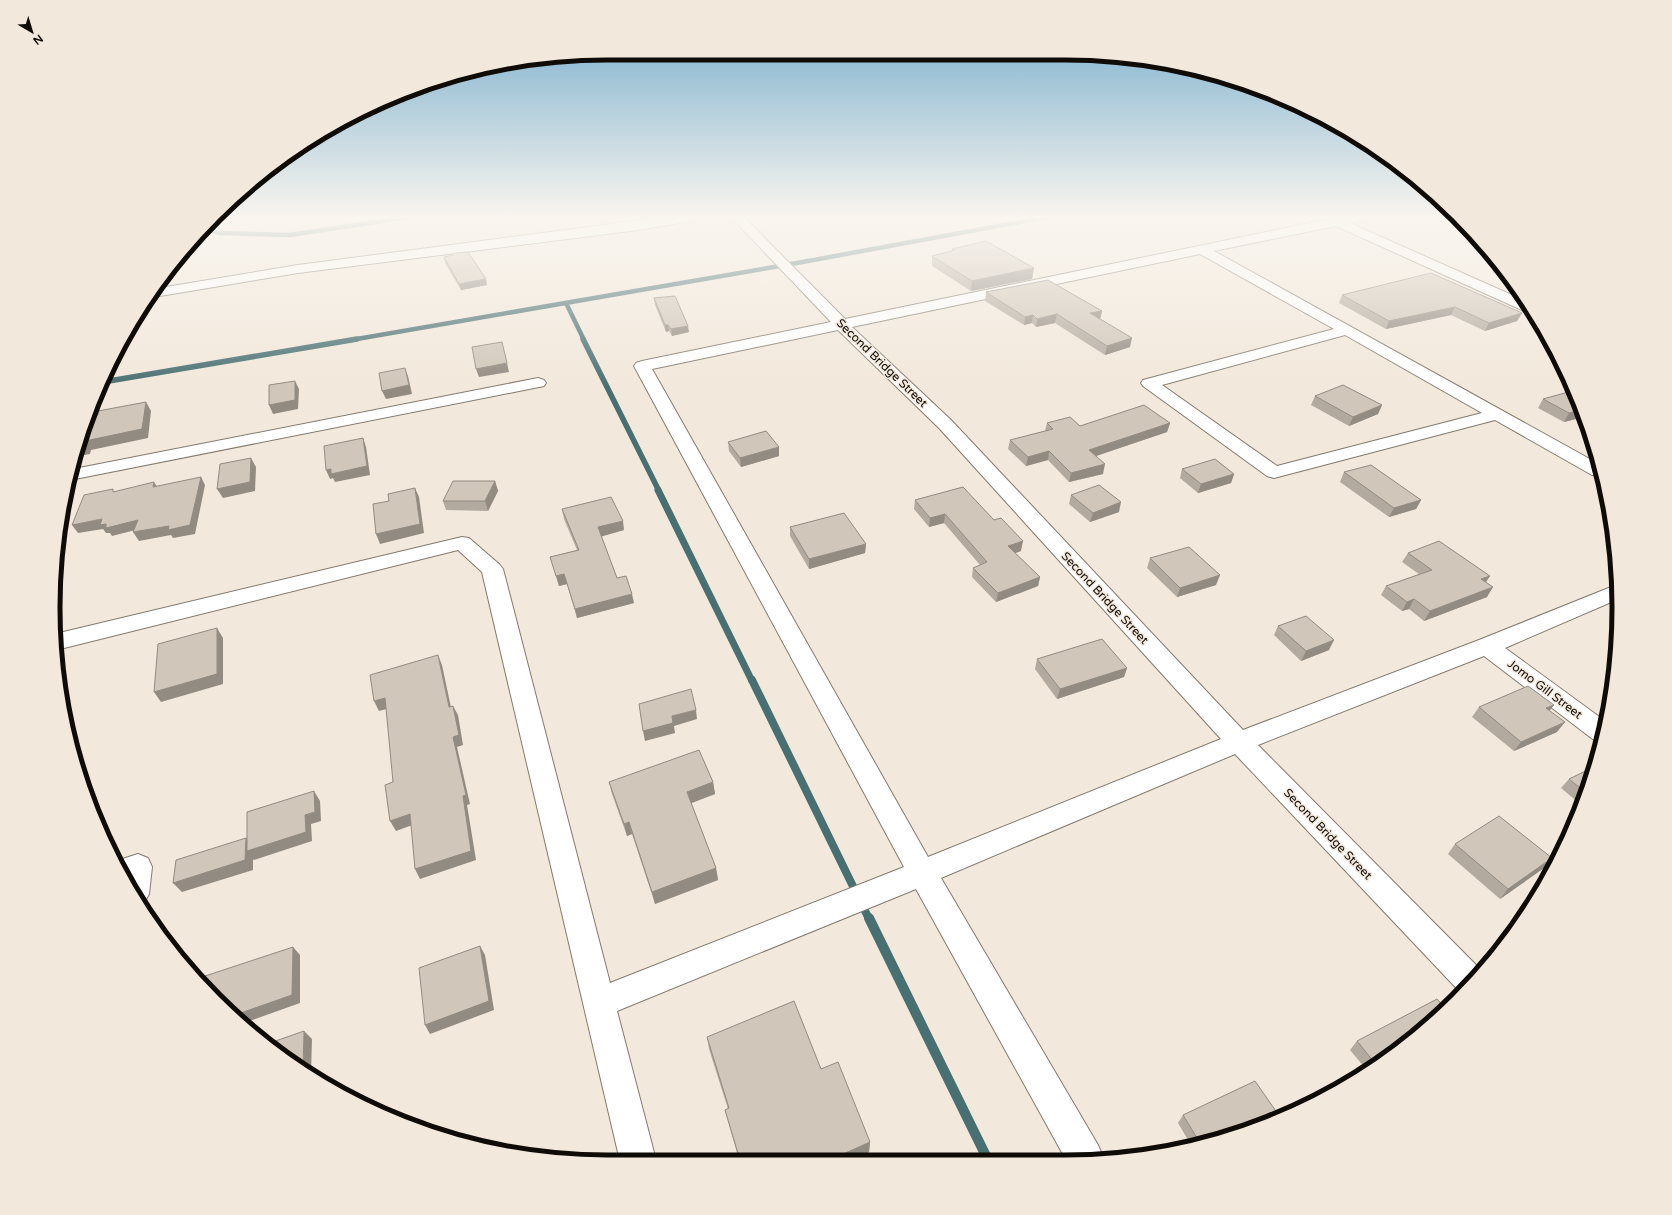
<svg xmlns="http://www.w3.org/2000/svg" width="1672" height="1215" viewBox="0 0 1672 1215" font-family="'Varela Round',sans-serif">
  <style>
    .lines { fill: none; stroke-linecap: round; stroke-linejoin: round }
    .stream-far4 { stroke: #486f71; stroke-width: 4.5 }
    .stream-far3 { stroke: #486f71; stroke-width: 5.5 }
    .stream-far2 { stroke: #486f71; stroke-width: 7 }
    .stream-far1 { stroke: #486f71; stroke-width: 8 }
    .stream { stroke: #486f71; stroke-width: 10 }
    .street-casing { stroke: #837a6e; stroke-width: 2 }
    .street { fill: #fff; fill-rule: evenodd }
    .wall { fill: #b3aa9f }
    .shaded-wall { fill: #928b82 }
    .building { fill: #d0c6b9; stroke: #928b82 }
    .labels { text-anchor: middle; stroke-width: 3; stroke-linejoin: round; paint-order: stroke }
    .street-label { font-size: 12px; fill: #0f0b07; stroke: #f2e8db }
    .rim { fill: none; stroke: #0f0b07; stroke-width: 5 }
  </style>
  <rect width="100%" height="100%" fill="#f2e8db"/>
  <g class="lines">
    <!-- stream-far4 -->
    <g class="stream-far4">
      <path d="M205,229l14,4 71,2 119,-18"/>
      <path d="M566,303l18,37"/>
      <path d="M351,340l446,-77 250,-46"/>
    </g>
    <!-- stream-far3 -->
    <g class="stream-far3">
      <path d="M583,339l76,152"/>
      <path d="M103,382l254,-43"/>
    </g>
    <!-- stream-far2 -->
    <path class="stream-far2" d="M658,490l94,191"/>
    <!-- stream-far1 -->
    <path class="stream-far1" d="M752,680l117,239"/>
    <!-- stream -->
    <path class="stream" d="M869,918l118,240"/>
    <!-- street casing -->
    <g class="street-casing">
      <g id="street">
        <path d="M666,217h31l-6,4 -53,9 -340,43 -144,24 6,-9 138,-23z"/>
        <path d="M731,217h13l101,102 494,-102h26l-2,3 -13,3 173,77 8,12 -7,-1 -188,-85 -122,25 383,212 4,13 -9,-1 -97,-55 -221,58 -7,-2 -124,-90 -2,-3 2,-3 191,-51 -134,-75 -348,73 99,93 292,310 236,-90 137,-55v15l-111,48 100,73 -3,21 -8,-2 -110,-84 -226,89 223,225 -21,22 -225,-238 -294,124 157,267 5,12 -38,1 -149,-269 -299,122 39,149 -36,1 -138,-589 -24,-22 -402,100 -1,-16 407,-97 7,1 30,26 4,5 107,414 294,-116 -270,-501 2,-3 6,-2 189,-39zM838,330l101,98 282,311 -293,118 -276,-488zM1345,335l137,78 -205,53 -115,-81z"/>
        <path d="M538,378l6,2 2,3 -2,3 -474,94 4,-11z"/>
        <path d="M138,854l10,4 4,9 -3,27 -5,9 -3,1 -14,-19 -11,-24z"/>
      </g>
    </g>
    <!-- street -->
    <use href="#street" class="street"/>
  </g>
  <!-- wall -->
  <g class="wall">
    <path d="M952,249l82,19 -2,11 -61,12 -39,-25v-10l20,-5z"/>
    <path d="M1487,249l15,21 -9,3z"/>
    <path d="M444,257l43,28 -26,5 -16,-27z"/>
    <path d="M986,292l116,19 -2,8 30,28 -25,8 -50,-32 -19,4 -4,-4 -8,2 -39,-24z"/>
    <path d="M1342,295l180,18 -5,8 -32,10 -34,-16 -65,14 -47,-26z"/>
    <path d="M654,298l35,34 -17,4 -3,-5 -3,1 -11,-27z"/>
    <path d="M1572,391l12,26 -20,5 -26,-14 5,-9z"/>
    <path d="M1315,396l67,9 -4,9 -29,12 -38,-21z"/>
    <path d="M1047,423l33,3 90,-3 -3,9 -71,24 7,18 -34,8 -21,-22 -22,6 -18,-17 2,-9 35,-9z"/>
    <path d="M728,442l51,14 -38,11 -12,-16z"/>
    <path d="M1182,469l52,5 -3,9 -33,10 -18,-15z"/>
    <path d="M1344,472l77,28 -5,9 -27,8 -49,-35z"/>
    <path d="M495,481l3,10 -10,20 -42,-1 -3,-9z"/>
    <path d="M963,487l58,64 -6,2 25,24 -2,9 -42,16 -24,-25 1,-9 7,-3 -36,-42 -15,4 -15,-18 1,-9z"/>
    <path d="M1071,495l48,17 -29,10 -21,-18z"/>
    <path d="M562,509l62,21 -23,6 16,42 17,25 -57,15 -10,-34 -8,2 -9,-29 27,-7 -13,-31z"/>
    <path d="M790,527l76,17 -1,9 -56,16 -19,-33z"/>
    <path d="M1408,553l78,29 1,15 -63,24 -15,-12 -7,2 -21,-16 5,-9 33,-12 -17,-12z"/>
    <path d="M1150,558l66,27 -39,12 -30,-29z"/>
    <path d="M1278,626l51,24 -28,11 -27,-26z"/>
    <path d="M1037,659l90,9 -3,9 -67,22 -22,-30z"/>
    <path d="M1554,705l-5,6 8,21 -43,19 -42,-34 7,-10z"/>
    <path d="M1594,767l-14,37 -19,-16 8,-9z"/>
    <path d="M609,782h104l2,12 -24,9 25,65 2,12 -63,24 -23,-70 -5,2 -15,-42z"/>
    <path d="M1455,844l89,24 -44,31 -52,-45z"/>
    <path d="M1430,1025l-65,43 -15,-18 7,-9z"/>
    <path d="M707,1037l114,32 49,73 -1,10 -14,7 -116,1 -11,-39 -3,-11 3,-1 -19,-60z"/>
    <path d="M1183,1115l60,18 -52,12 -13,-22z"/>
  </g>
  <!-- shaded-wall -->
  <g class="shaded-wall">
    <path d="M1498,265l4,5 -9,3 3,-7z"/>
    <path d="M1034,268l-2,11 -61,12 1,-10z"/>
    <path d="M486,279l1,6 -26,5 -2,-6z"/>
    <path d="M1455,307l-4,8 -65,14 3,-8z"/>
    <path d="M1102,311l-2,8 -10,-6z"/>
    <path d="M1522,313l-5,8 -32,10 4,-8z"/>
    <path d="M1057,314l-2,9 -19,4 1,-8z"/>
    <path d="M1033,315l-1,8 -8,2 1,-8z"/>
    <path d="M665,325h3l1,6 -3,1z"/>
    <path d="M688,326l1,6 -17,4 -1,-7z"/>
    <path d="M1132,338l-2,9 -25,8 2,-9z"/>
    <path d="M507,363l2,9 -30,5 -3,-8z"/>
    <path d="M405,368l3,8 4,18 -26,5 -4,-8z"/>
    <path d="M295,381l4,8 -1,20 -25,5 -4,-9z"/>
    <path d="M146,402l5,9 -3,27 -57,12 -1,4 -12,2 4,-11 3,-4z"/>
    <path d="M1382,405l-4,9 -29,12 4,-9z"/>
    <path d="M1581,410l3,7 -20,5 5,-9z"/>
    <path d="M1170,423l-3,9 -80,27 2,-9z"/>
    <path d="M363,438l3,9 4,28 -35,7 -2,-4 -3,1 -4,-9z"/>
    <path d="M779,447v9l-38,11 -1,-9z"/>
    <path d="M1049,451l-1,9 -22,6 2,-9z"/>
    <path d="M251,458l5,9 -1,24 -32,7 -6,-9z"/>
    <path d="M1105,464l-2,10 -34,8 2,-9z"/>
    <path d="M1234,474l-3,9 -33,10 3,-9z"/>
    <path d="M201,477l4,8 -10,49 -22,4 -2,-3 -32,6 -6,-9z"/>
    <path d="M495,481l3,10 -10,20 -3,-10z"/>
    <path d="M154,482l5,8 -6,-3z"/>
    <path d="M415,488l4,9 5,36 -44,11 -4,-10z"/>
    <path d="M1421,500l-5,9 -27,8 5,-9z"/>
    <path d="M1121,502l-2,10 -29,10 3,-9z"/>
    <path d="M945,514l-1,9 -15,4 1,-9z"/>
    <path d="M102,519l4,5 32,-4 5,8 -31,8 -2,-3h-4l-3,-4 -25,4 -6,-8z"/>
    <path d="M623,521l1,9 -24,7 -2,-10z"/>
    <path d="M1023,541l-2,10 -15,5 2,-10z"/>
    <path d="M866,544l-1,9 -56,16v-10z"/>
    <path d="M564,574l3,10 -8,2 -3,-10z"/>
    <path d="M1220,575l-4,10 -39,12 3,-9z"/>
    <path d="M1490,576l-6,9 -3,-6z"/>
    <path d="M1040,577l-2,9 -42,16 2,-9z"/>
    <path d="M1493,587l-6,10 -63,24 6,-10z"/>
    <path d="M632,594l2,9 -57,15 -2,-9z"/>
    <path d="M1414,599l-5,10 -7,2 5,-9z"/>
    <path d="M217,628l6,10v46l-62,18 -7,-10z"/>
    <path d="M1334,640l-5,10 -28,11 5,-10z"/>
    <path d="M438,655l4,10 11,52 -4,-10z"/>
    <path d="M1127,668l-3,9 -67,22 3,-10z"/>
    <path d="M385,698l5,10 -11,3 -5,-10z"/>
    <path d="M1554,705l-8,10v-7z"/>
    <path d="M453,706l5,9 5,30 -6,2 13,57 -3,1 9,55 -56,19 -5,-10 38,-132z"/>
    <path d="M696,710l1,9 -23,7 1,7 -30,8 -2,-10 29,-15z"/>
    <path d="M1565,722l-8,10 -43,19 7,-9z"/>
    <path d="M713,782l2,12 -26,10 -2,-12z"/>
    <path d="M314,791l6,10 1,20 -10,3 1,17 -58,19 -1,-1v11l-71,22 -9,-9 73,-45 59,-23z"/>
    <path d="M410,814l5,10 -19,7 -6,-10z"/>
    <path d="M629,822l3,12 -5,2 -3,-12z"/>
    <path d="M1552,858l-8,10 -44,31 8,-10z"/>
    <path d="M716,868l2,12 -63,24 -3,-12z"/>
    <path d="M480,946l5,9 9,55 -64,24 -5,-9z"/>
    <path d="M293,947l7,8v48l-56,20 -9,-8z"/>
    <path d="M304,1031l8,8 -1,34 -8,-5z"/>
    <path d="M870,1142l-1,10 -14,7h-23z"/>
  </g>
  <!-- building -->
  <g class="building">
    <path d="M986,241l48,27 -62,13 -40,-25 23,-6 -3,-1z"/>
    <path d="M468,252l18,27 -27,5 -15,-27 9,-2 2,-2z"/>
    <path d="M1431,273l91,40 -33,10 -34,-16 -66,14 -47,-26z"/>
    <path d="M1048,280l54,31 -12,2 42,25 -25,8 -50,-32 -20,5 -4,-4 -8,2 -39,-25z"/>
    <path d="M675,296l13,30 -17,3 -3,-4h-3l-11,-27z"/>
    <path d="M502,342l5,21 -31,6 -4,-22z"/>
    <path d="M405,368l4,17 -27,6 -3,-18z"/>
    <path d="M295,381v19l-26,5v-20z"/>
    <path d="M1343,385l39,20 -29,12 -38,-21z"/>
    <path d="M1572,391l9,19 -12,3 -26,-14z"/>
    <path d="M146,402l-4,27 -57,12 -1,3 -2,1 10,-29 6,-1v-4z"/>
    <path d="M1144,405l26,18 -81,27 16,14 -34,9 -22,-22 -21,6 -18,-17 43,-11 -6,-6 23,-6 10,9z"/>
    <path d="M766,431l13,16 -39,11 -12,-16z"/>
    <path d="M363,438l4,28 -36,8v-5l-5,1 -2,-24z"/>
    <path d="M251,458l-1,24 -33,7 3,-25z"/>
    <path d="M1215,459l19,15 -33,10 -19,-15z"/>
    <path d="M1371,465l50,35 -27,8 -50,-36z"/>
    <path d="M201,477l-11,48 -22,5 1,-4 -36,6 5,-12 -32,8v-4l-6,1 2,-6 -30,6 12,-30 29,-6v3l41,-10 -1,5z"/>
    <path d="M453,481h42l-10,20h-42z"/>
    <path d="M1099,485l22,17 -28,11 -22,-18z"/>
    <path d="M963,487l31,33 7,-2 22,23 -15,5 32,31 -42,16 -25,-25 14,-6 -42,-48 -15,4 -15,-18z"/>
    <path d="M415,488l5,36 -44,10 -3,-30 16,-3 -1,-7z"/>
    <path d="M611,497l12,24 -25,6 19,51 9,-2 6,18 -57,15 -11,-35 -8,2 -6,-19 29,-7 -17,-41z"/>
    <path d="M844,513l22,31 -57,15 -19,-32z"/>
    <path d="M1439,541l51,35 -9,3 12,8 -63,24 -16,-12 -7,3 -21,-16 46,-16 -24,-17z"/>
    <path d="M1189,547l31,28 -40,13 -30,-30z"/>
    <path d="M1306,616l28,24 -28,11 -28,-25z"/>
    <path d="M217,628v46l-63,18 4,-48z"/>
    <path d="M1102,639l25,29 -67,21 -23,-30z"/>
    <path d="M438,655l11,52 4,-1 6,29 -6,2 13,58 -3,1 8,55 -56,18 -5,-55 -20,7 -5,-36 8,-3 -8,-84 -11,3 -4,-26z"/>
    <path d="M1528,686l26,19 -8,3 19,14 -44,20 -42,-35z"/>
    <path d="M691,689l5,21 -24,6 1,7 -30,8 -4,-27z"/>
    <path d="M699,750l14,32 -26,10 29,76 -64,24 -23,-70 -5,2 -15,-42z"/>
    <path d="M1594,767l-9,25 -16,-13z"/>
    <path d="M314,791l1,21 -10,3 1,17 -59,19v-39z"/>
    <path d="M1499,816l53,42 -44,31 -53,-45z"/>
    <path d="M246,838l-1,22 -72,23 3,-23z"/>
    <path d="M480,946l9,55 -64,24 -6,-57z"/>
    <path d="M293,947l-1,48 -57,20 -36,-34v-3z"/>
    <path d="M1437,999l8,9 -15,17 -56,37 -17,-21z"/>
    <path d="M794,1001l27,68 17,-7 32,80 -38,17 -92,1 -15,-50 4,-2 -22,-71z"/>
    <path d="M304,1031l-1,37 -33,-21 -3,-3z"/>
    <path d="M1255,1081l25,36 -37,16 -43,10 -17,-28z"/>
  </g>
  <!-- sky -->
  <linearGradient id="sky" x2="0" y2="1"><stop stop-color="#71aaca"/><stop offset="0.56" stop-color="#f9f5ef"/><stop offset="1" stop-color="#f9f5ef" stop-opacity="0"/></linearGradient>
  <rect width="1672" height="388" fill="url(#sky)"/>
  <g class="labels">
    <!-- street labels -->
    <g class="street-label">
      <text transform="translate(882 363) rotate(44)" y="4">Second Bridge Street</text>
      <text transform="translate(1105 598) rotate(47)" y="4">Second Bridge Street</text>
      <text transform="translate(1545 689) rotate(37)" y="4">Jomo Gill Street</text>
      <text transform="translate(1328 834) rotate(46)" y="4">Second Bridge Street</text>
    </g>
  </g>
  <!-- crop -->
  <path d="M0 0H1672V1215H0ZM607 60H1065A547 547 0 0 1 1612 607V608A547 547 0 0 1 1065 1155H607A547 547 0 0 1 60 608V607A547 547 0 0 1 607 60Z" fill="#f2e8db" fill-rule="evenodd"/>
  <path class="rim" d="M607 60H1065A547 547 0 0 1 1612 607V608A547 547 0 0 1 1065 1155H607A547 547 0 0 1 60 608V607A547 547 0 0 1 607 60Z"/>
  <!-- north arrow -->
  <g transform="translate(32 32) rotate(142)" stroke="#f2e8db" stroke-width="3" paint-order="stroke">
  <path d="M0-3L7 15L0 10L-7 15Z" fill="#0f0b07"/>
  <text y="-6" font-size="11" font-weight="bold" text-anchor="middle" fill="#0f0b07">N</text>
  </g>
</svg>
